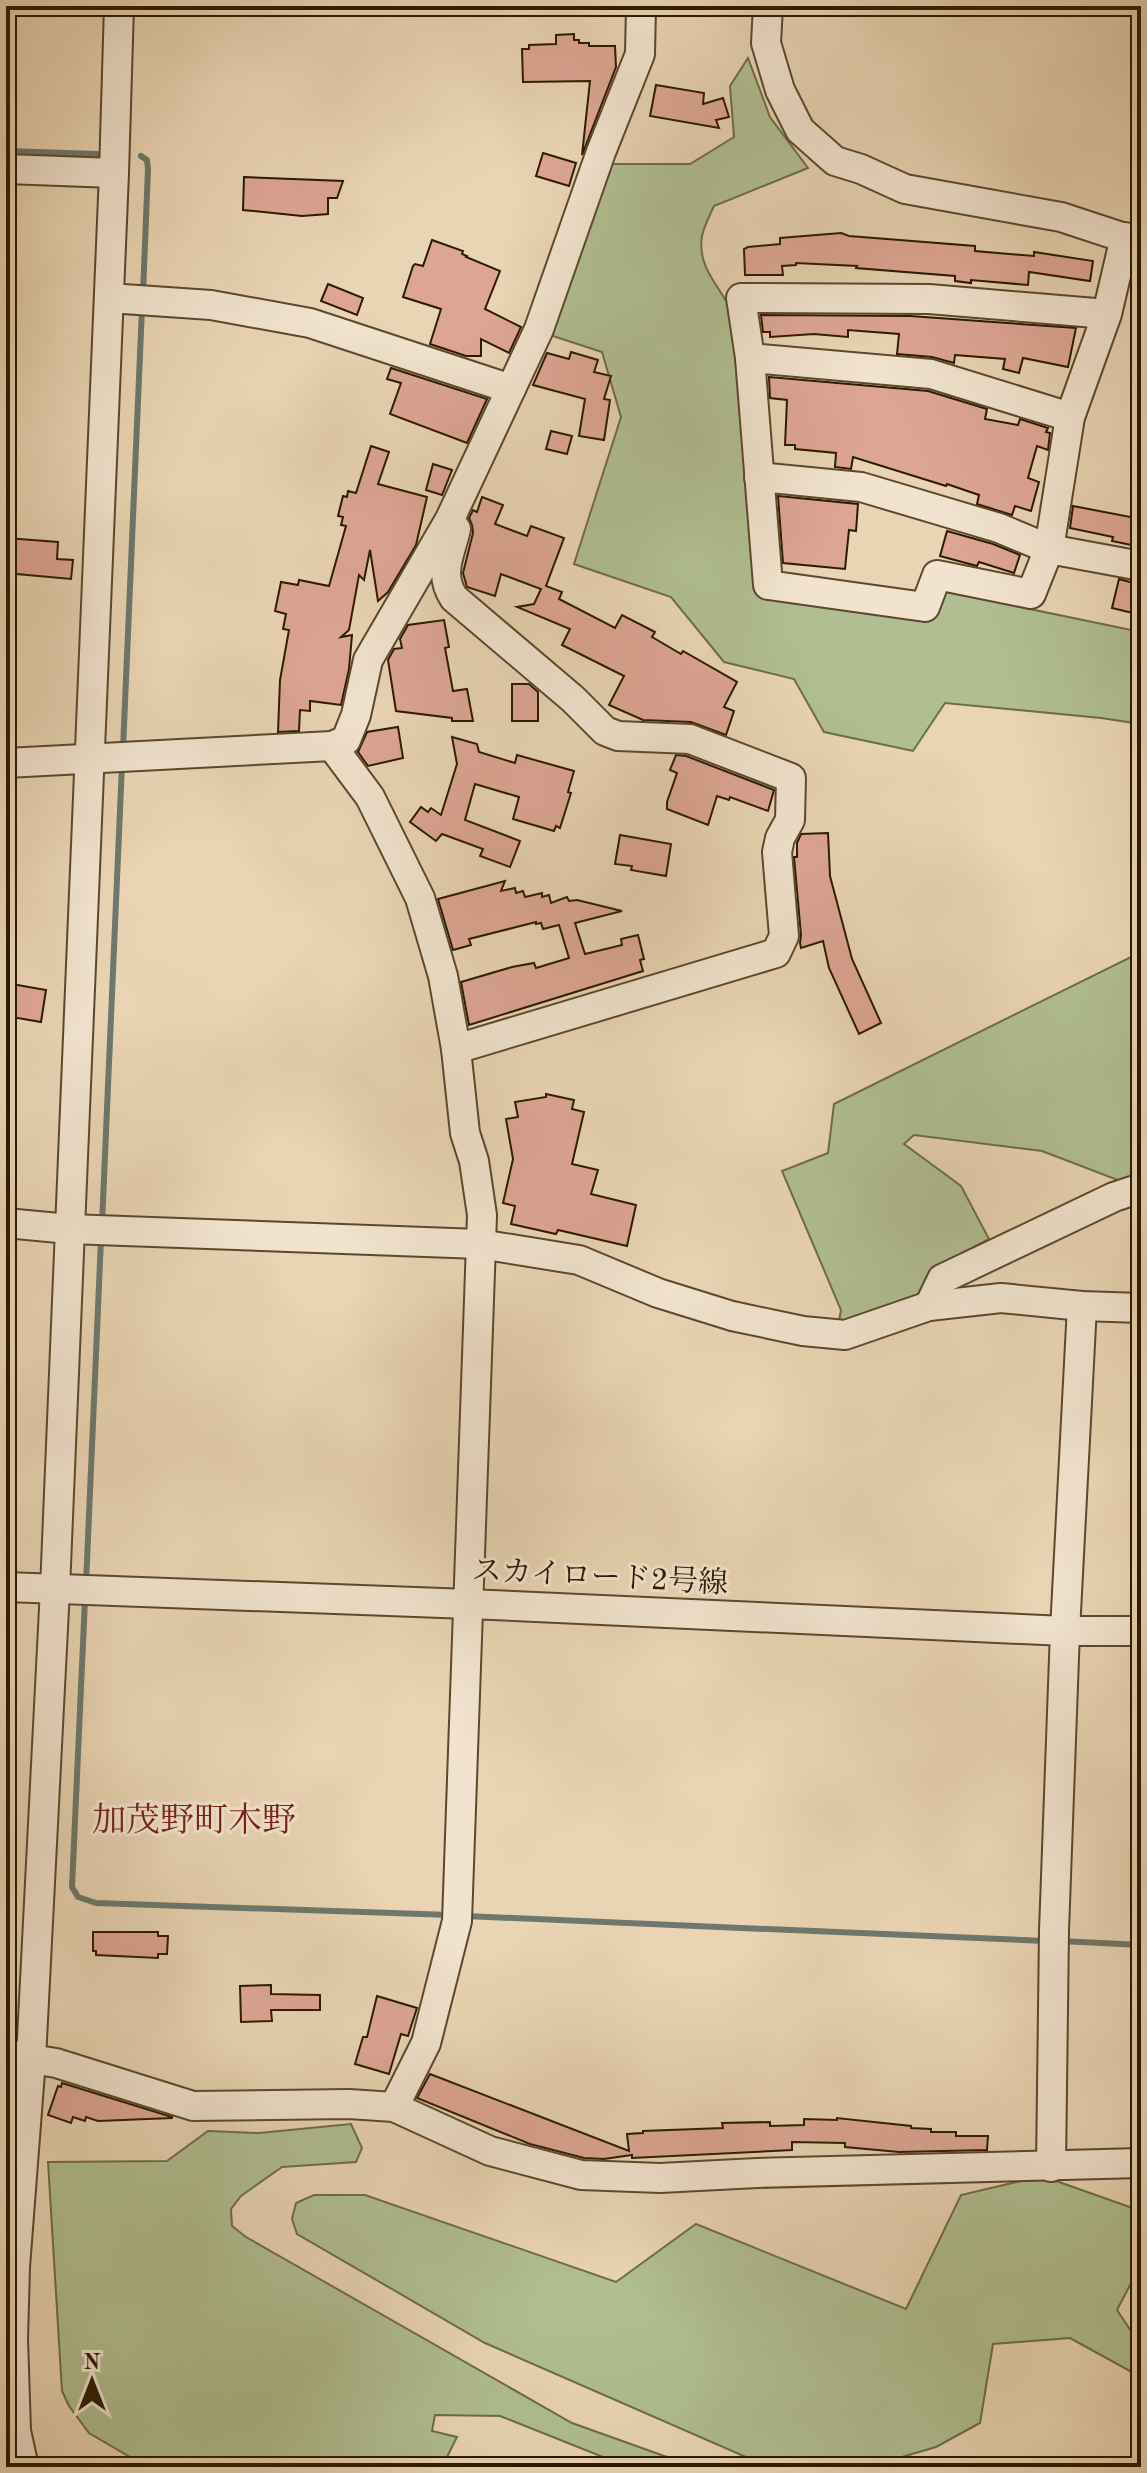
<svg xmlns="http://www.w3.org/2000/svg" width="1147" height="2473" viewBox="0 0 1147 2473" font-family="'Old Standard TT','Noto Serif JP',serif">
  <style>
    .green { fill: #b0be91; stroke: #6e6c48; stroke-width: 2 }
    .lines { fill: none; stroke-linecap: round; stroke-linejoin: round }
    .stream { stroke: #6e786b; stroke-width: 6 }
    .building { fill: #dda694; stroke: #2d1a00; stroke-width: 2 }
    .minor-casing { stroke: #5c482d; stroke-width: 32 }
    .minor { stroke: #f1e3ce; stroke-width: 28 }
    .labels { text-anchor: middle; stroke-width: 6; stroke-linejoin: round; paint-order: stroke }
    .street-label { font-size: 30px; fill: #2d1a00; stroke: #f1e3ce }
    .quarter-label { font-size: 34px; fill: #7a1f14; stroke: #f1e3ce }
  </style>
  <rect width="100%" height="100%" fill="#e9d4b3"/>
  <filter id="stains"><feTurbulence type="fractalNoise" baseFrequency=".0025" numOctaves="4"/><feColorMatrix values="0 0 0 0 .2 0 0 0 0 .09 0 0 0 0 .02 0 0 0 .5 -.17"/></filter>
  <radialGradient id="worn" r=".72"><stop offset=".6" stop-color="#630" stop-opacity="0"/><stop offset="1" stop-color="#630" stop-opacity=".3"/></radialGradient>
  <!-- green -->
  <g class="green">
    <path d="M748,58l22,59 38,51 -94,38c-4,9 -10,20 -12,30 -6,36 25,55 35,88l21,271 169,24 16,-28 198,41v92l-40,-6 -156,-15 -32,48 -89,-19 -30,-53 -70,-17 -53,-65 -97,-33 47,-147 -19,-65 -58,-19 56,-169h90l44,-27 -4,-51z"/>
    <path d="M1141,952v265l-18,-35 -81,-31 -128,-16 -10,9 57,42 28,53 -58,31 -8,29 -85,27 3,-16 -59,-139 46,-18 6,-49z"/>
    <path d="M351,2124l11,24 -6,14 -74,5 -41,29 -10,13 1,17 14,11 326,186 123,44h-67l-128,-51 -65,-1 -3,16 25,6 -15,30h-295l-58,-34 -20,-27 -7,-15 -14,-229 119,-1 41,-30 51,2z"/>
    <path d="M1042,2176l99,35v53l-24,46 24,36v54l-11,-29 -60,-33 -77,6 -13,79 -44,24 -68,20h-99l-284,-124 -188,-109 -5,-15 4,-16 18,-8h51l251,87 80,-58 210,85 55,-114z"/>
  </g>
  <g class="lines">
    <!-- stream -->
    <g class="stream">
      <path d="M6,151l91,3"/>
      <path d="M141,156l6,4 1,9 -5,124"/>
      <path d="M123,749l19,-441"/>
      <path d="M102,1224l20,-460"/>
      <path d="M86,1584l15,-345"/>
      <path d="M85,1599l-13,288 6,10 18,6 354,12"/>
      <path d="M465,1916l580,25"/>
      <path d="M1061,1941l80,4"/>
    </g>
  </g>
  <!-- building -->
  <g class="building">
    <path d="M574,34v6h5v3h10v3h26l1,21 -34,88 8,-74 -67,1 -1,-33h7v-4l27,-1v-9z"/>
    <path d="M656,85l48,8 -1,11 20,-6 6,19 -13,3 3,8 -69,-12z"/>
    <path d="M543,153l33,10 -7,23 -33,-10z"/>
    <path d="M244,177l99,4 -6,17h-9v16l-26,2 -59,-6z"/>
    <path d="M841,233l8,3 126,10v5l59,5v-4l59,9 -3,20 -61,-9 -1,13 -57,-5v3l-16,-2v-5l-99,-8 1,-2 -61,-3v2l-14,1 1,9h-38l-1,-26 4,-2 32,-3v-6z"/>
    <path d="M432,240l31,11 -1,3 5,2 -1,1 34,14 -15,38 36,18 -12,26 -28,-14v17h-15l-36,-12 11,-35 -38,-12 10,-31 2,-2 8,2z"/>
    <path d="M328,284l35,14 -6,17 -36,-14z"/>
    <path d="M761,315l149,1 166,12 -8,39 -45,-9 -4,15 -16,-4 2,-10 -50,-4 -1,8 -22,-6 -35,-3 2,-20 -51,-4v7l-34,-3 -44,3v-5h-7z"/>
    <path d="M571,352l27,8 -4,12 17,4 -7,23 6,1 -6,40 -25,-4 6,-37 -52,-14 14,-32 22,6z"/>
    <path d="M391,368l96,31 -20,44 -77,-29 11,-31 -14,-4z"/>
    <path d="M769,377l159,14 59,18 -2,10 33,6 2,-6 28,9 -2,4 4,1 -2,17 -11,-4 -9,32 11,4 -8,29 -16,-5 -3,9 -35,-11 2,-9 -32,-11 -1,2 -93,-29 -2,12 -16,-2 1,-14 -41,-4v-4h-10l2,-45 -17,-2z"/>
    <path d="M551,431l21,5 -5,18 -21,-5z"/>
    <path d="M371,446l18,6 -11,32 49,13 -11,48 -28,47 -10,9 -8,-51 -6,30 -5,-5 -10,55 -8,7 11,-2 -3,34 -8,36 -31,-4v10l-10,-1 -1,21 -21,1 2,-52 9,-50 -6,-1 3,-15 -11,-3 6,-29 17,3 1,-5 30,6 17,-60 -5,-1 2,-8 -5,-1 5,-20 4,1 1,-6 8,2z"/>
    <path d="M433,464l19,6 -10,25 -16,-5z"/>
    <path d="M778,496l80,8 -2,27 -7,-1 -4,39 -62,-6z"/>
    <path d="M482,497l21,8 -8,19 32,12 4,-10 33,12 -18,48 16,6 -3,7 56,29 7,-13 33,17 -3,5 29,17 2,-3 54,31 -13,25 10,4 -8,24 -35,-13 -48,-2 -34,-15 15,-29 -62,-31 8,-16 -53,-22 17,-3 7,-15 -40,-15 -6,22 -28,-9 -4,-14 10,-40 -1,-8 -3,-7 4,-8 4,2z"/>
    <path d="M1073,506l68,13v28l-29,-6 1,-4 -43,-9z"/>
    <path d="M947,531l46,13 27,11 -6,18 -35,-11 -2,4 -37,-10z"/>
    <path d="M6,538l52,4 -1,17 16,1 -2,19 -65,-6z"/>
    <path d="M1119,579l22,6v30l-29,-7z"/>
    <path d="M444,620l5,27 -4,1 8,43 14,-2 6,32h-21v-3l-56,-7 -8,-51 6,-11 8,-1 -2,-9 8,-14z"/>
    <path d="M512,684h17l9,8v29h-26z"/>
    <path d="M398,727l5,31 -35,8 -10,-14 9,-20z"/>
    <path d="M452,737l25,7 2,8 36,11 2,-8 57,16 -6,21 3,1 -11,35 -4,-2 -2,5 -41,-12 6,-22 -44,-13 -10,36 55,21 -10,26 -30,-11 3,-7 -41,-15 -6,7 -26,-19 11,-15 7,5 3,-4 10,7 16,-51z"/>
    <path d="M676,755l10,1 88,34 -6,21 -38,-14 -1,3 -12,-4 -9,29 -41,-16v-7l10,-29 -7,-3z"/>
    <path d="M828,833l2,43 22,83 29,64 -22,11 -30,-66 -6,-27 -22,7 -1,-5 1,-8 -7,-78h3v-14l4,-9z"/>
    <path d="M620,835l51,9 -5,32 -35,-6 1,-4 -17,-2z"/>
    <path d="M505,881l-4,10 14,-3 1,5 7,-2 2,6 17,-4v4l7,-2 2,8 16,-6 2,4 8,-1 45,11 -47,12 10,31 37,-9 -1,-6 17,-4 6,24 -4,1 3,11 -174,54 -8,-43 51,-15 22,-4 2,5 33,-10 -10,-33 -16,4 -2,-6 -5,1v-2l-67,17 2,6 -18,5 -15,-51z"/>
    <path d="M6,983l40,7 -5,32 -35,-6z"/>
    <path d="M546,1094l28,6 -2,9 12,3 -12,52 26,6 -7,24 45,11 -9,41 -69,-16 -2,4 -45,-10 4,-18 -12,-3 10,-44 -7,-40 12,-2 -3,-15 31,-5z"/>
    <path d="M93,1932h65v4h10l-1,18h-9v4l-62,-3v-4h-3z"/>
    <path d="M271,1985v9l49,1v15h-49l1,11 -31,1 -1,-36z"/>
    <path d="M377,1996l40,12 -9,28 -7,-2 -12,40 -34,-10 8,-27h4z"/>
    <path d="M430,2074l199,77 -2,-17 16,-1v-2l80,-3 -1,-5 48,-1v4l34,-1v-6l33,1v-2l74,8v2l20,1v3h25v4h32l-1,14 -88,2 -54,-5v-4l-53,-1v8l-160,8v-3l-28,4 -20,-1 -54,-14 -113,-46z"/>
    <path d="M62,2083l110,34v1l-74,3 -12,-4 -1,4 -12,-4 -2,6 -23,-8 10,-29 3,1z"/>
  </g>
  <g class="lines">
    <!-- minor casing -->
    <g class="minor-casing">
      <g id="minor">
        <path d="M768,6l-2,37 14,47 20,40 35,31 26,8 44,20 156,28 79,26"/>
        <path d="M6,169l108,4"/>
        <path d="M109,298l102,7 99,18 201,66"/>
        <path d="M1107,314l-178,-15 -188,-1 9,60 18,227 157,22 12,-32 94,19 18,-45 21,-132 37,-103 18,-77"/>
        <path d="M750,358l181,16 139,43"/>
        <path d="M759,477l102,10 138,41 50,21 92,17"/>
        <path d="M456,529c-6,26 -18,45 -2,69l119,101 32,32 13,5 72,3 101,39 -1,42 -10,18 -3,14 7,84 -8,17 -320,96"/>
        <path d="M332,746l38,51 50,101 23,78 13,73 9,84 9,28 8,54 -25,706 -31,122 -32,64"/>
        <path d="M6,763l326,-17 14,-6 10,-25 12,-55 82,-141 89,-190 62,-177 39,-98 1,-48"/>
        <path d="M6,1223l63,6 411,15 99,16 79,33 74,23 71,15 42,4 84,-29 72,-8 81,8 59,2"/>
        <path d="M929,1306l13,-27 172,-82 27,-9"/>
        <path d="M6,1587l463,17 596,27h76"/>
        <path d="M6,2053l25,6 25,4 137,43 156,-2 45,3 96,44 91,24 79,3 97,-5 384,-10"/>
        <path d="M1051,2167l3,-236 11,-300 17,-325"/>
        <path d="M24,2467l-8,-36 -3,-92 2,-72 16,-208 24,-470 59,-1416 5,-167"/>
      </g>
    </g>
    <!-- minor -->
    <use href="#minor" class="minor"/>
  </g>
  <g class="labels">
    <!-- street labels -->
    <g class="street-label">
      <text transform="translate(600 1576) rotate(3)" y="10">スカイロード2号線</text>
    </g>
    <!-- quarter labels -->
    <g class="quarter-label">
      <text x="194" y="1831">加茂野町木野</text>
    </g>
  </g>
  <!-- margin -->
  <rect width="1147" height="2473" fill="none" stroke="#e9d4b3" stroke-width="32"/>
  <rect x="8" y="8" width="1131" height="2457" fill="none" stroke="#2d1a00" stroke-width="4"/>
  <rect x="16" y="16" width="1115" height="2441" fill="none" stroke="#2d1a00" stroke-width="2"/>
  <!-- north arrow -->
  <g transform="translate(92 2381)" stroke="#f1e3ce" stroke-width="6" paint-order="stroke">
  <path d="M0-6L14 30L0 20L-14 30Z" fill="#2d1a00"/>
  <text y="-12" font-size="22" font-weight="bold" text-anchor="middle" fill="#2d1a00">N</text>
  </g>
  <rect width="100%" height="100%" filter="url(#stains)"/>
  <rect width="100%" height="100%" fill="url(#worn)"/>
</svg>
